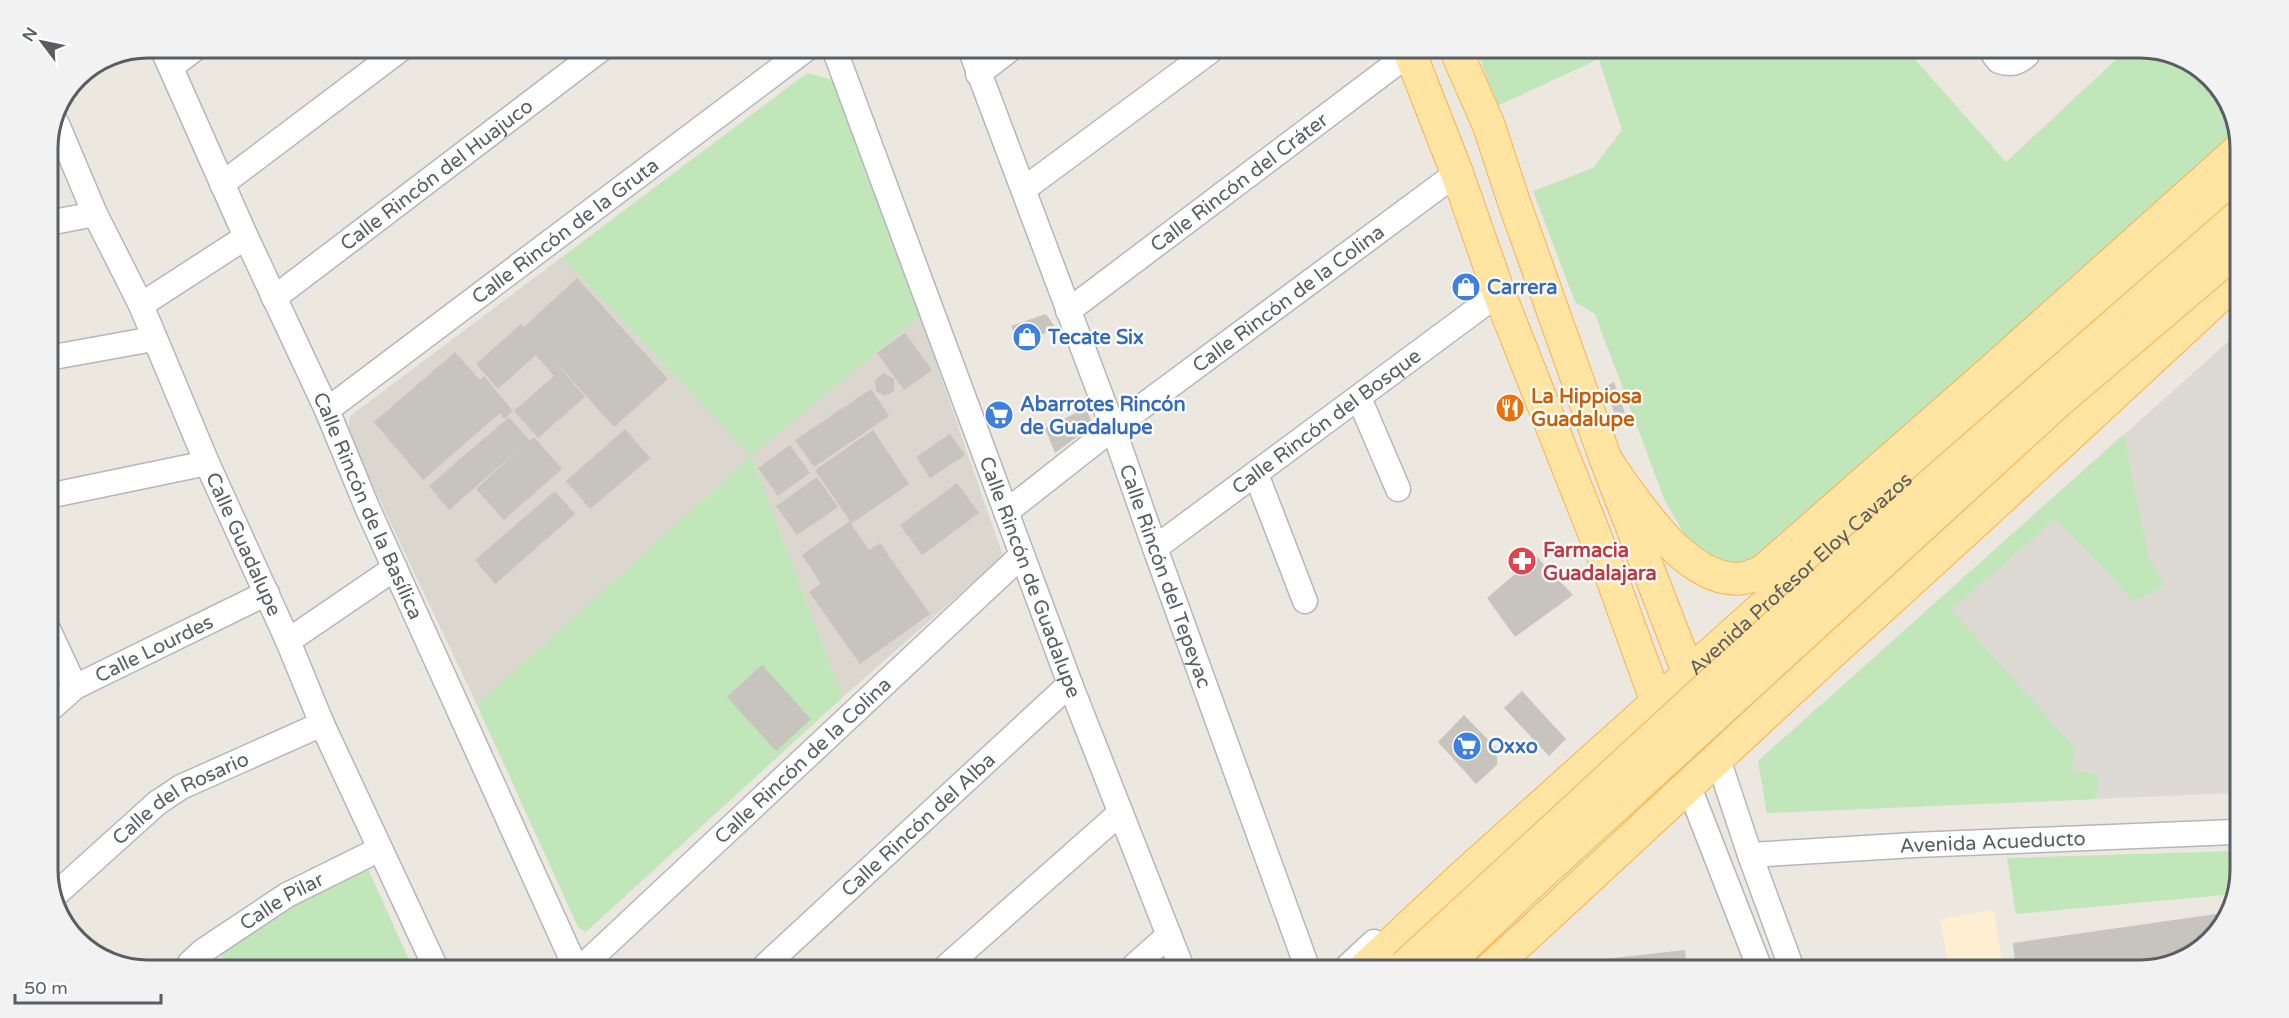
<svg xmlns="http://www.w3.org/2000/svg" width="2289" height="1018" viewBox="0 0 2289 1018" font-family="'Varela Round',sans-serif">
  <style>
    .commercial { fill: #ffefd2 }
    .industrial { fill: #dddad4 }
    .education { fill: #dcd7ce }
    .green { fill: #c0e6ba }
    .building { fill: #c7c3bd }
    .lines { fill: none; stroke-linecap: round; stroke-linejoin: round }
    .minor-casing { stroke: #b3b7bb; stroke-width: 27 }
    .major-casing { stroke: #f8b24d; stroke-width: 34 }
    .minor { stroke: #fff; stroke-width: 24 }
    .major { stroke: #ffe4a2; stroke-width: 32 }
    .major-bridge-casing { stroke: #f8b24d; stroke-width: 34; stroke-linecap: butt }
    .major-bridge { stroke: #ffe4a2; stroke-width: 32 }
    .labels { text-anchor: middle; stroke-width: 4.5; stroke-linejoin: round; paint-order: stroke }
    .street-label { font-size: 20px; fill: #585e62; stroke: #fff }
    .shop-label { font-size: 20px; font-weight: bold; fill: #366cbe; stroke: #fff; text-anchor: start }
    .food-label { font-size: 20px; font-weight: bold; fill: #c56008; stroke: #fff; text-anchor: start }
    .health-label { font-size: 20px; font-weight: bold; fill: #be3a42; stroke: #fff; text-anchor: start }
    .rim { fill: none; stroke: #585e62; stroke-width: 3 }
  </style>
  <rect width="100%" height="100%" fill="#ede8df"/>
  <!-- commercial -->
  <path class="commercial" d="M1994,910l9,59h-54l-9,-50z"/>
  <!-- industrial -->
  <path class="industrial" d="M2239,332l-4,461 -468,20 -9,-52z"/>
  <!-- education -->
  <path class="education" d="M562,257l189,199 169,-140 83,240 -160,141 -92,-241 -274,249 -129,-272 2,-17z"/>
  <!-- green -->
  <g class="green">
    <path d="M1478,53l433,2 95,107 115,-107 58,1 45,36 14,42 -480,427 -17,3 -29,-6 -24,-18 -23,-39 -70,-187 -20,-12 -42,-111 60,-23 29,-38 -23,-71 -102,47z"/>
    <path d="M807,73l27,7 86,236 -169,140 92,241 -257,235 -8,-5 -101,-222 274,-249 -189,-199z"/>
    <path d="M2124,434l24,122 17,29 -31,16 -78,-83 -105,92 124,138 -3,22 26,5 -1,24 -330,14 -9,-52z"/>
    <path d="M2234,851v43l-218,20 -9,-56z"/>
    <path d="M367,867l44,97 -183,-1 -10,-11 38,-29z"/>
  </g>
  <!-- building -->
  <g class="building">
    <path d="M577,278l91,101 -54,48 -70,-78 41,48 -47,41 -24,-27 40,-35 -18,-21 -38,34 -22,-25 45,-40 3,3z"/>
    <path d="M1046,314l9,13 -34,20 -10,-21z"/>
    <path d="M905,333l27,37 -28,20 -27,-37z"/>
    <path d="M455,352l25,28 4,-4 29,35 -9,8 -4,-6 -77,67 -49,-58z"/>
    <path d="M884,373l10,6v12l-9,5 -9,-5 -1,-11z"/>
    <path d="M1614,382l11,31 -11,-1 -9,-25z"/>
    <path d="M871,389l18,27 -75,51 -19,-27z"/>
    <path d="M1086,408l7,17 -38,28 -10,-25z"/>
    <path d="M509,417l21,24 4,-4 28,32 -58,51 -28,-31 50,-46 -77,67 -20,-24z"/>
    <path d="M625,429l25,29 -60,51 -24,-28z"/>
    <path d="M873,430l36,54 -58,40 18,26 11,-7 50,71 -70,50 -51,-72 12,-8 -19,-29 48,-34 -35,-51z"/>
    <path d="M950,434l15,21 -35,23 -14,-21z"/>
    <path d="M790,445l20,28 -32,23 -20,-28z"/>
    <path d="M817,477l21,30 -41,28 -21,-29z"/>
    <path d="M957,483l22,30 -57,42 -22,-30z"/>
    <path d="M555,491l20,23 -80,70 -20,-24z"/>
    <path d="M1536,556l37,39 -58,42 -28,-39z"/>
    <path d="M762,665l49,54 -35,32 -49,-54z"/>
    <path d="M1522,691l44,48 -17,17 -45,-48z"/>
    <path d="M1464,715l33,34v16l-21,19 -38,-42z"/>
    <path d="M2230,912l-33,41 -56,17h-125l-3,-27z"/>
    <path d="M1685,950l2,18h-81l-1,-9z"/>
    <path d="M1883,959l4,10h-22l-1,-3z"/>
  </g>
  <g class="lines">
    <!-- minor casing -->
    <g class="minor-casing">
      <g id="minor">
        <path id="s1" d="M162,48l84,189 81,173 40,97 207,457"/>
        <path id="s2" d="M835,51l235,633 111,282"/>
        <path id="s3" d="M971,51l142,377 42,120 152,419"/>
        <path d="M1994,55l5,6c12,4 19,2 28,-6"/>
        <path d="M171,67l25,-19"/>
        <path d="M978,74l30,-23"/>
        <path id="s4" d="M57,124l38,90 46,91 66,158 81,178 34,83 112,240"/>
        <path d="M222,184l179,-135"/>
        <path d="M1024,189l185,-137"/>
        <path d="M48,223l47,-9"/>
        <path id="s5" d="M274,298l326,-248"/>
        <path d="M141,305l105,-68"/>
        <path id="s6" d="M1068,311l342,-258"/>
        <path d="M48,358l105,-19"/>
        <path d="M1359,398l39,91"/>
        <path id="s7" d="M327,410l478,-360"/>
        <path d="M1256,474l49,127"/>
        <path d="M48,496l159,-33"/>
        <path id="s8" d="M1006,512l107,-84 344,-255"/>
        <path id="s9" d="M1155,548l344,-255"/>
        <path d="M48,629l27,58"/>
        <path d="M288,641l107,-73"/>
        <path id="s10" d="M48,711l27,-24 192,-94"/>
        <path d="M1718,759l32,96 42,114"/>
        <path d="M1689,787l71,182"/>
        <path id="s11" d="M1750,855l164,-10 320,-13"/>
        <path id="s12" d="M55,895l102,-92 24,-16 141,-63"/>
        <path id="s13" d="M190,963l13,-12 84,-56 93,-46"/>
        <path id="s14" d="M585,964l437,-409"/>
        <path id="s15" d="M766,965l304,-281"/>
        <path d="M947,966l173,-153"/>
        <path d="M1134,966l35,-31"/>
        <path d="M1347,967l27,-25"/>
      </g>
    </g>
    <!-- major casing -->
    <g class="major-casing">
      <g id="major">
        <path d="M1410,53l47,120 42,120 114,288 50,138"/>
        <path d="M1457,53l32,73 26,79 91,255 89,230"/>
        <path d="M1606,460c27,39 82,127 138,118 6,-1 12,-4 18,-6l226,-198 253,-226"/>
        <path id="s16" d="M1366,967l95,-89 658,-591 121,-101"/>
        <path d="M1491,968c117,-106 230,-214 346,-320 135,-122 269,-246 403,-371"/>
      </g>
    </g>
    <!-- minor -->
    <use href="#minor" class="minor"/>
    <!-- major -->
    <use href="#major" class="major"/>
    <!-- major-bridge casing -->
    <g class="major-bridge-casing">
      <g id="major-bridge">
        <path d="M1404,967l294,-271 237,-215 305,-266"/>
        <path d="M1443,967l84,-80 533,-487 180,-153"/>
      </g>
    </g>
    <!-- major-bridge -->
    <use href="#major-bridge" class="major-bridge"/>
  </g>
  <!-- icons -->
  <defs>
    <g id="shop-disc" transform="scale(1.5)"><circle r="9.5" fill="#3f7fe0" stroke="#fff"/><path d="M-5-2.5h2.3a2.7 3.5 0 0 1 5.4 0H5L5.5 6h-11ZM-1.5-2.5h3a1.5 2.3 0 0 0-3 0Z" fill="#fff"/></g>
    <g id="restaurant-disc" transform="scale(1.5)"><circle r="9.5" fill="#e8710a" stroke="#fff"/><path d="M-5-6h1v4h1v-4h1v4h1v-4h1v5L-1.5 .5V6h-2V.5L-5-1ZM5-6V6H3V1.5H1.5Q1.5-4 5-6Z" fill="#fff"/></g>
    <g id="supermarket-disc" transform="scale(1.5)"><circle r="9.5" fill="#3f7fe0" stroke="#fff"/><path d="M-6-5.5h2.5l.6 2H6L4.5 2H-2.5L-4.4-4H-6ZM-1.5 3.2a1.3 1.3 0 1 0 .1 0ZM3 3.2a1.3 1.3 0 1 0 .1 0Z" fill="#fff"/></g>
    <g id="pharmacy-disc" transform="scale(1.5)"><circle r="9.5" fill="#e0444e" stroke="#fff"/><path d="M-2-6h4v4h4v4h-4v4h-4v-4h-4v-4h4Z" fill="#fff"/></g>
  </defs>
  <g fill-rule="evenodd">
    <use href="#shop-disc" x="1466" y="287"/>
    <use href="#shop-disc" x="1027" y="337"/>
    <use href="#restaurant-disc" x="1510" y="408"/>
    <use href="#supermarket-disc" x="999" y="415"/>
    <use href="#pharmacy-disc" x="1522" y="561"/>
    <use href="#supermarket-disc" x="1467" y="746"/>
  </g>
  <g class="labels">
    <!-- street labels -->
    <g class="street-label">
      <text dy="7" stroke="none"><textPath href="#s5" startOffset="204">Calle Rincón del Huajuco</textPath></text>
      <text dy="7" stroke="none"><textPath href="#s6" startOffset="214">Calle Rincón del Cráter</textPath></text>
      <text dy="7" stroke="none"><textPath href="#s7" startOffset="298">Calle Rincón de la Gruta</textPath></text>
      <text dy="7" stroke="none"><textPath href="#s8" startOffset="354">Calle Rincón de la Colina</textPath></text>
      <text dy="7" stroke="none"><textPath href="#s9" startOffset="213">Calle Rincón del Bosque</textPath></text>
      <text dy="7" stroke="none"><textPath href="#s1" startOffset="502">Calle Rincón de la Basílica</textPath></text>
      <text dy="7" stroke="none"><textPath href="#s4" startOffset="460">Calle Guadalupe</textPath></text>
      <text dy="7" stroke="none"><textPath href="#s16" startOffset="586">Avenida Profesor Eloy Cavazos</textPath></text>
      <text dy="7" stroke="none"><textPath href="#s3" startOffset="560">Calle Rincón del Tepeyac</textPath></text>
      <text dy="7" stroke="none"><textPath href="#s2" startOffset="561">Calle Rincón de Guadalupe</textPath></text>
      <text dy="7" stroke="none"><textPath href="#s10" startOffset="124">Calle Lourdes</textPath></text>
      <text dy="7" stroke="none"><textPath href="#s14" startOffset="298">Calle Rincón de la Colina</textPath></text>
      <text dy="7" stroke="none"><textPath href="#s12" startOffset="160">Calle del Rosario</textPath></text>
      <text dy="7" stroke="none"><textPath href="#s15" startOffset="207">Calle Rincón del Alba</textPath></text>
      <text dy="7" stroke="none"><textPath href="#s11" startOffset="243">Avenida Acueducto</textPath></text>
      <text dy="7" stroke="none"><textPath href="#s13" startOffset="111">Calle Pilar</textPath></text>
    </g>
    <!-- shop labels -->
    <g class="shop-label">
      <text x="1487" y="294">Carrera</text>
      <text x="1048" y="344">Tecate Six</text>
      <text x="1020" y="411">Abarrotes Rincón<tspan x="1020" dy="23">de Guadalupe</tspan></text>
      <text x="1488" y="753">Oxxo</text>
    </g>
    <!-- food labels -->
    <g class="food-label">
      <text x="1531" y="403">La Hippiosa<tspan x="1531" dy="23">Guadalupe</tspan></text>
    </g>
    <!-- health labels -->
    <g class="health-label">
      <text x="1543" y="557">Farmacia<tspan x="1543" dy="23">Guadalajara</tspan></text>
    </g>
  </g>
  <!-- crop -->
  <path d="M0 0H2289V1018H0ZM148 58H2140A90 90 0 0 1 2230 148V870A90 90 0 0 1 2140 960H148A90 90 0 0 1 58 870V148A90 90 0 0 1 148 58Z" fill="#f2f2f2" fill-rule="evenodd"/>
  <path class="rim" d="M148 58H2140A90 90 0 0 1 2230 148V870A90 90 0 0 1 2140 960H148A90 90 0 0 1 58 870V148A90 90 0 0 1 148 58Z"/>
  <!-- north arrow -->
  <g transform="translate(42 42) rotate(302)" stroke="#ffffff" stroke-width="4.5" paint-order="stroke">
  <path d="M0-4.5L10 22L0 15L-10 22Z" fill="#585e62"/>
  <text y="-9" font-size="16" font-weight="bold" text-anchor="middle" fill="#585e62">N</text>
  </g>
  <!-- scale -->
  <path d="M15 994v9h146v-9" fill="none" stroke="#585e62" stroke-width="3"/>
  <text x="24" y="994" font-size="18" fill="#585e62" stroke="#ffffff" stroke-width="4.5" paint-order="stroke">50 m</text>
</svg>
